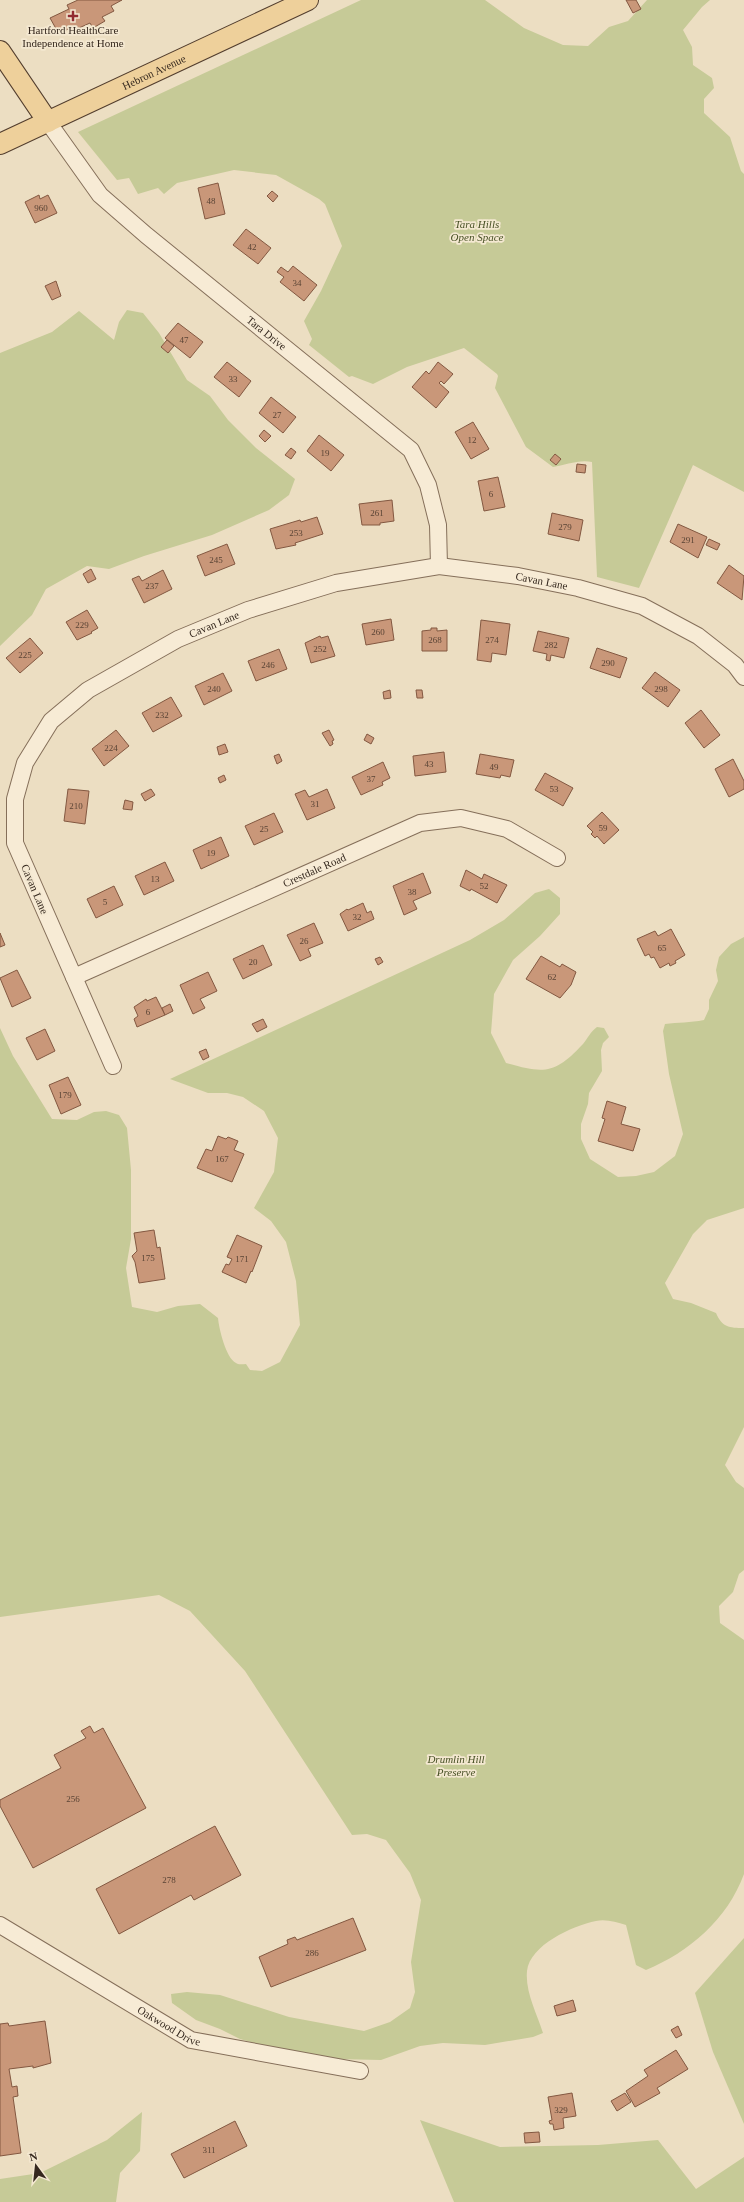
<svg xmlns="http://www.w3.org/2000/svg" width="744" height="2202" viewBox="0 0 744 2202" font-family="Georgia,serif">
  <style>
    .green { fill: #c6ca97 }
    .building { fill: #c99779; stroke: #835841 }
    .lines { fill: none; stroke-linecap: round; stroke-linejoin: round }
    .minor-casing { stroke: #856f5a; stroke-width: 18 }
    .major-casing { stroke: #533e2e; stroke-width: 22 }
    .minor { stroke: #f7ebd5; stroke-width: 16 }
    .major { stroke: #eed09b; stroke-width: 20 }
    .poi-dot { fill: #922c32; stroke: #f4e8d1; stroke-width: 1.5 }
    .labels { text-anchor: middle; stroke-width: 3.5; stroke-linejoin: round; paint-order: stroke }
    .number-label { font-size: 9px; fill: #5a4435 }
    .poi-label { font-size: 11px; fill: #35281e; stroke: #f4e8d1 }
    .street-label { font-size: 11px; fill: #35281e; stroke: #f4e8d1 }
    .park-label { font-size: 11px; font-style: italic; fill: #485125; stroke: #f4e8d1 }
  </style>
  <rect width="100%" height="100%" fill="#ecdec2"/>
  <!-- green -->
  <g class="green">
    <path d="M361,0h124l39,28 39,17 25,1 21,-19 19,-6 19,-21h63l-8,7 -19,23 9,17 1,18 19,13 2,10 -10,11v14l26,24 11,34 3,3v318l-51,-27 -54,123 -42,-11 -5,-115c-12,-3 -27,3 -39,5l-27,-20 -31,-59 3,-12 -1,-2 -33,-26 -57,19 -34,17 -21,-8 -3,1 -40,-32 3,-6 -8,-18 17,-30 21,-45 -17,-42 -6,-5 -43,-24 -42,-5 -57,13 -13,11 -6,-6 -20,6 -9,-16 -12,2 -39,-48z"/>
    <path d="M127,310l16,3 16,20 28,47 23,16 18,24 28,28 39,31 -6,16 -20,15 -57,25 -68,21 -35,13 -22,-3 -41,23 -14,26 -32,31v-293l52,-21 27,-21 35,29 5,-18z"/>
    <path d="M549,889l11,9v16l-20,22 -27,24 -19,34 -3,39 15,30c39,11 49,11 77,-19 5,-6 7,-12 14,-17l7,1 5,9 -6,6 -2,7 1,21 -13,22 -1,11 -7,20v15l9,20 28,18 18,-1 18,-4 21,-16 8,-22 -14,-60 -6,-43 2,-7c13,-2 25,-1 39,-4l5,-11v-9l9,-19 -2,-11 3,-13 12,-13 13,-7v271l-37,12 -14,14 -28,49 8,16 18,4 25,10c6,14 13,15 28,15v99l-19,38 11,17 8,6v82l-5,4 -6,18 -14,14 1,17 24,17v234c-17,46 -55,78 -98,96l-10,-5 -10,-40c-10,-3 -20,-6 -30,-4 -24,5 -66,24 -69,50 -2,21 10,43 16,62l-10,4 -48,8 -42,-2 -23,3 -39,14 -45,-1 -57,-9 -39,-11 -20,-10 -24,-9 -24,-17 -1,-9 16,-2 33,3 69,22 75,14 26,-9 20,-14 5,-16 -4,-30 10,-62 -11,-27 -24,-33 -19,-6 -15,1 -107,-164 -55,-60 -31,-16 -159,22v-589l13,28 39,63 25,1 17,-8 12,-1 13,4 8,13 4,42v69l-5,29 6,39 25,5 21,-6 22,-2 18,14c1,11 8,40 18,45 2,2 7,1 10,1l4,6 12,1 18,-9 20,-37 -4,-44 -10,-39 -15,-21 -17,-13 20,-36 4,-34 -14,-27 -21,-14 -16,-4h-19l-38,-14 300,-139 34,-20 31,-27z"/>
    <path d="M744,1938v186l-31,-72 -18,-59z"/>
    <path d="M142,2112l-2,39 -20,22 -4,29h-116v-23l40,-6 67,-33z"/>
    <path d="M420,2120l80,27 98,-2 60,-5 38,49 48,-32v45h-290z"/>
  </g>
  <!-- building -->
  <g class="building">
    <path d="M78,0h44l-11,6 3,5 -12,6 3,4 -12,7 -3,-5 -20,9 -2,-3 -9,5 -9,-16 19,-9 -2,-4z"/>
    <path d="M626,0h10l5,9 -8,4z"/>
    <path d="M218,183l7,31 -20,5 -7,-31z"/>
    <path d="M272,191l6,5 -5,6 -6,-6z"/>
    <path d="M39,195l1,4 8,-4 9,18 -22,10 -10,-21z"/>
    <path d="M246,229l25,19 -13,16 -25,-19z"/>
    <path d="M293,266l24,19 -13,16 -24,-19 4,-5 -7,-5 4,-5 7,5z"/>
    <path d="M56,281l5,15 -9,4 -7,-14z"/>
    <path d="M178,323l25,19 -13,16 -25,-20z"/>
    <path d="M167,340l7,6 -6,7 -7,-6z"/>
    <path d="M227,362l24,19 -12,16 -25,-20z"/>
    <path d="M438,362l15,12 -9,10 -3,-3 -2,2 10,9 -13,16 -24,-21 14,-16 3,3z"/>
    <path d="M271,397l25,20 -13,16 -24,-20z"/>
    <path d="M473,422l16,27 -18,10 -16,-27z"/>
    <path d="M264,430l7,6 -6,6 -6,-6z"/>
    <path d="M319,435l25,20 -13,16 -24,-20z"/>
    <path d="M291,448l5,4 -5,7 -6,-4z"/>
    <path d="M555,454l6,5 -5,6 -6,-5z"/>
    <path d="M577,464l9,1 -1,8 -9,-1z"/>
    <path d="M498,477l7,30 -21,4 -6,-30z"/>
    <path d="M392,500l2,21 -14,2v2h-18l-3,-21z"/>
    <path d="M552,513l31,7 -4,21 -31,-7z"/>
    <path d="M317,517l6,17 -28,9 1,2 -20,4 -6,-20 30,-9 1,2z"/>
    <path d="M678,524l29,13 -9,21 -28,-16z"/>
    <path d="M709,539l11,5 -3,6 -11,-5z"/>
    <path d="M227,544l8,20 -30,12 -8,-20z"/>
    <path d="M729,565l15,11 -2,24 -25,-17z"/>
    <path d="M91,569l5,10 -8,4 -5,-9z"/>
    <path d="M163,570l9,19 -28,14 -12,-24 7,-3 3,5z"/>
    <path d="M87,610l11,18 -7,4 1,1 -15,7 -11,-18z"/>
    <path d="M391,619l3,21 -28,5 -4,-21z"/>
    <path d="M481,620l29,4 -4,31 -14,-2 -1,9 -14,-2z"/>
    <path d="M431,628h6v3l10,-1v21h-25v-20l9,-1z"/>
    <path d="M538,631l31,7 -5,20 -13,-3 -1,6 -4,-1 1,-6 -14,-3z"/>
    <path d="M320,636l1,2 7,-2 7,20 -24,7 -6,-20z"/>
    <path d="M30,638l13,15 -23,20 -14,-15z"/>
    <path d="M597,648l30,10 -7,20 -30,-10z"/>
    <path d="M279,649l8,20 -31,12 -8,-20z"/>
    <path d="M655,672l25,18 -12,17 -26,-19z"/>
    <path d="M223,673l9,18 -28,14 -9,-19z"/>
    <path d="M390,690l1,8 -7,1 -1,-7z"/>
    <path d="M416,690h6l1,8h-6z"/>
    <path d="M171,697l11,19 -29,16 -11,-19z"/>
    <path d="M701,710l19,25 -16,13 -19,-25z"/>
    <path d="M116,730l13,16 -25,20 -12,-17z"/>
    <path d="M329,730l5,10 -2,1 1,3 -3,2 -8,-13z"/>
    <path d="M367,734l7,4 -3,6 -7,-4z"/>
    <path d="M225,744l3,8 -9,3 -2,-8z"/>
    <path d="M444,752l2,20 -31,4 -2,-20z"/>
    <path d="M279,754l3,7 -5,3 -3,-8z"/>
    <path d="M480,754l34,6 -4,17 -9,-2 -1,3 -24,-4z"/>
    <path d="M733,759l11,22v8l-15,8 -14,-28z"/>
    <path d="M383,762l7,16 -8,4 1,3 -22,10 -9,-18z"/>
    <path d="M545,773l28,15 -10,18 -28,-16z"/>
    <path d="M224,775l2,5 -6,3 -2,-5z"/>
    <path d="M68,789l21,2 -4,33 -21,-3z"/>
    <path d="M151,789l4,6 -10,6 -4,-7z"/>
    <path d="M327,789l8,19 -28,12 -12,-26 10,-4 4,7z"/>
    <path d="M125,800l8,2 -1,8 -9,-1z"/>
    <path d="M602,812l17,18 -15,14 -7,-8 -2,2 -4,-4 2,-2 -6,-6z"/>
    <path d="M274,813l9,19 -29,13 -9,-19z"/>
    <path d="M221,837l8,19 -28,13 -8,-19z"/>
    <path d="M165,862l9,19 -30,14 -9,-19z"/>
    <path d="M466,870l16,9 2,-5 23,11 -10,18 -26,-14 -1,2 -10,-5z"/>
    <path d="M423,873l8,20 -18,8 4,8 -13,6 -11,-29z"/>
    <path d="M114,886l9,19 -27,13 -9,-19z"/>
    <path d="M363,903l4,10 4,-2 3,8 -26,12 -8,-17 7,-5 1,1z"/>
    <path d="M314,923l9,20 -15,6 3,7 -11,5 -13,-26z"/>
    <path d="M671,929l14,26 -10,6 1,2 -6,3 -1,-3 -9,5 -6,-11 -3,1 -2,-4 -4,2 -8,-17 18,-8 3,5z"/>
    <path d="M0,933l5,12 -5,2z"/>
    <path d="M263,945l9,20 -29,14 -10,-20z"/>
    <path d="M541,956l19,11 2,-3 14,8 -5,13 -11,13 -34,-19z"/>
    <path d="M380,957l3,5 -5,3 -3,-6z"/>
    <path d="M17,970l14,28 -19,9 -12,-29z"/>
    <path d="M208,972l9,19 -17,8 5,9 -12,6 -13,-29z"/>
    <path d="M156,997l9,18 -28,12 -3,-8 4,-3 -4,-9 12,-8 1,2z"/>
    <path d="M170,1004l3,7 -8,4 -3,-7z"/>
    <path d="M263,1019l4,8 -10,5 -5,-8z"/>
    <path d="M45,1029l10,22 -18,9 -11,-22z"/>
    <path d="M206,1049l3,8 -6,3 -4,-8z"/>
    <path d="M68,1077l13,28 -20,9 -12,-29z"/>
    <path d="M607,1101l19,6 -5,17 19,5 -7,22 -35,-10 7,-22 -3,-1z"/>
    <path d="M218,1136l8,3 2,-2 10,4 -4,9 10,4 -12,28 -35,-14 9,-19 6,2z"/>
    <path d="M154,1230l3,18 3,-1 5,32 -26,4 -4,-21 -3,-6 5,-5 -3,-18z"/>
    <path d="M237,1235l25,11 -10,26 -1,-1 -5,12 -24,-11 4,-8 3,1 3,-6 -5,-2z"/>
    <path d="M90,1726l4,7 9,-5 43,80 -113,60 -33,-62v-6l61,-32 -7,-13 32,-17 -5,-7z"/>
    <path d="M215,1826l26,49 -47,25 -3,-5 -72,39 -23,-45z"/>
    <path d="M353,1918l13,32 -95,37 -12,-30 29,-13 -1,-4 8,-3 2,3z"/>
    <path d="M573,2000l3,11 -19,5 -3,-10z"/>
    <path d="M45,2021l6,42 -18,5v-2l-24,3 3,18 5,-1 1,10 -5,1 8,56 -21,3v-132l8,-1 1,3z"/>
    <path d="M678,2026l4,9 -6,3 -5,-8z"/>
    <path d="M676,2050l12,19 -31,19 3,5 -25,14 -9,-16 22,-15 -4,-6z"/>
    <path d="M572,2093l4,23 -13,2 1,10 -10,2 -1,-6h-3l-1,-3 3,-1 -4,-23z"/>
    <path d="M625,2093l6,9 -14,9 -6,-10z"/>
    <path d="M235,2121l12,25 -63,32 -13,-24z"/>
    <path d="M539,2132l1,10 -15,1 -1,-10z"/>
  </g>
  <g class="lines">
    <!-- minor casing -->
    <g class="minor-casing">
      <g id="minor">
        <path id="s1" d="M48,122l52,73 46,40 265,215 17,35 10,40 1,41"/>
        <path id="s2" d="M74,977l346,-154 41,-5 46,11 50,29"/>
        <path id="s3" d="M113,1066l-98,-223v-44l10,-36 26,-42 37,-31 90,-51 70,-29 88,-27 103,-17 79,10 60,12 64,18 56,30 37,29 9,12"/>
        <path id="s4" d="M0,1925l191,115 169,31"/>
      </g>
    </g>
    <!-- major casing -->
    <g class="major-casing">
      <g id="major">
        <path d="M0,51l48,71"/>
        <path id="s5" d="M0,144l308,-144"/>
      </g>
    </g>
    <!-- minor -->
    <use href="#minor" class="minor"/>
    <!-- major -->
    <use href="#major" class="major"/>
  </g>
  <!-- markers -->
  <path class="poi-dot" d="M71 10h4v4h4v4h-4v4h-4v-4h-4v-4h4z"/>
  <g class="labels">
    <!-- number labels -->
    <g class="number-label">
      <text x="211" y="204">48</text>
      <text x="41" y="211">960</text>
      <text x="252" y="250">42</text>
      <text x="297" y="286">34</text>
      <text x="184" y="343">47</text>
      <text x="233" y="382">33</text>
      <text x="277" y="418">27</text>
      <text x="472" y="443">12</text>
      <text x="325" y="456">19</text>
      <text x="491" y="497">6</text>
      <text x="377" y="516">261</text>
      <text x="565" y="530">279</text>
      <text x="296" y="536">253</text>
      <text x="688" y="543">291</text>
      <text x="216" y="563">245</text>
      <text x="152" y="589">237</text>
      <text x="82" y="628">229</text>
      <text x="378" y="635">260</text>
      <text x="435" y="643">268</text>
      <text x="492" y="643">274</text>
      <text x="551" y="648">282</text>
      <text x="320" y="652">252</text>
      <text x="25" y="658">225</text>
      <text x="608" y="666">290</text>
      <text x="268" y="668">246</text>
      <text x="214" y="692">240</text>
      <text x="661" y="692">298</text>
      <text x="162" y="718">232</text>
      <text x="111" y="751">224</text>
      <text x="429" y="767">43</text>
      <text x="494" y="770">49</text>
      <text x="371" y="782">37</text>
      <text x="554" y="792">53</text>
      <text x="315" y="807">31</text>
      <text x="76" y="809">210</text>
      <text x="603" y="831">59</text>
      <text x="264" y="832">25</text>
      <text x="211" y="856">19</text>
      <text x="155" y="882">13</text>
      <text x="484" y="889">52</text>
      <text x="412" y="895">38</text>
      <text x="105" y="905">5</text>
      <text x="357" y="920">32</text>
      <text x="304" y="944">26</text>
      <text x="662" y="951">65</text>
      <text x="253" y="965">20</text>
      <text x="552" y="980">62</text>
      <text x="148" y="1015">6</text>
      <text x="65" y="1098">179</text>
      <text x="222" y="1162">167</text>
      <text x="148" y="1261">175</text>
      <text x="242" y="1262">171</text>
      <text x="73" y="1802">256</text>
      <text x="169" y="1883">278</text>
      <text x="312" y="1956">286</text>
      <text x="561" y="2113">329</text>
      <text x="209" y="2153">311</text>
    </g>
    <!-- poi labels -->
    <g class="poi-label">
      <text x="73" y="34">Hartford HealthCare<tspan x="73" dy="13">Independence at Home</tspan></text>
    </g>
    <!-- street labels -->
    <g class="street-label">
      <text dy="4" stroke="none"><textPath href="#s5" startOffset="170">Hebron Avenue</textPath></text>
      <text dy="4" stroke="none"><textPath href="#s1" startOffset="306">Tara Drive</textPath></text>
      <text dy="4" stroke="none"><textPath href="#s3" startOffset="902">Cavan Lane</textPath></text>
      <text dy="4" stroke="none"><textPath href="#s3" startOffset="565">Cavan Lane</textPath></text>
      <text dy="4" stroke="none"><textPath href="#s2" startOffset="263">Crestdale Road</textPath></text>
      <text transform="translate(35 889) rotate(67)" y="4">Cavan Lane</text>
      <text dy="4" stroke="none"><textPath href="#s4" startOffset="197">Oakwood Drive</textPath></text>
    </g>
    <!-- park labels -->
    <g class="park-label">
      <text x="477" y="228">Tara Hills<tspan x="477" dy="13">Open Space</tspan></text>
      <text x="456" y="1763">Drumlin Hill<tspan x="456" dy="13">Preserve</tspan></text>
    </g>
  </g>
  <!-- north arrow -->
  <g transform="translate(36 2166) rotate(345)" stroke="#f4e8d1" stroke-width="3" paint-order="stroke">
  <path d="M0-3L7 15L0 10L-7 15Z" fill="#35281e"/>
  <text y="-6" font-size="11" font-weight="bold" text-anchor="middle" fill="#35281e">N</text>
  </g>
</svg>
